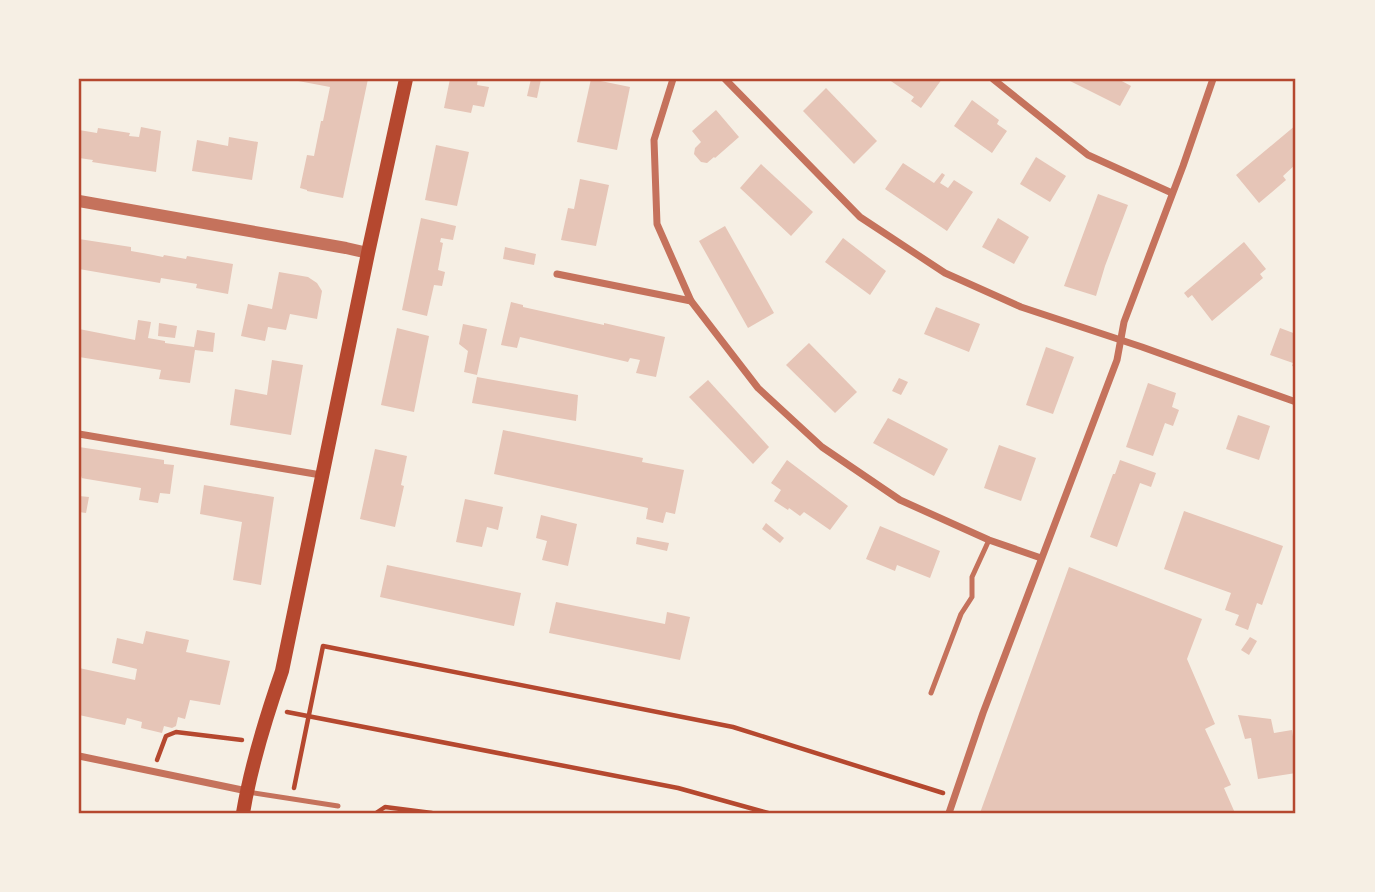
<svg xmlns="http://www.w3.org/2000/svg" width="1375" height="892" viewBox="0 0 1375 892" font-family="'Nunito Sans',sans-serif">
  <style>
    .building { fill: #e6c5b7 }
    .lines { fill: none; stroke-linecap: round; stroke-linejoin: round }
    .path { stroke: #b5482f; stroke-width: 4.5 }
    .service { stroke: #c5725c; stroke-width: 5 }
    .minor { stroke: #c5725c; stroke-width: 7 }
    .tertiary { stroke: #c5725c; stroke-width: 12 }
    .secondary { stroke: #b5482f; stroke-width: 14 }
    .neatline { fill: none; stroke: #b5482f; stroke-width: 2.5 }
  </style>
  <rect width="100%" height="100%" fill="#f6efe4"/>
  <!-- building -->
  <g class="building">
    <path d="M293,79h75l-25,119 -36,-7v-1l-7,-2 7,-33 7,1 7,-35h2l7,-34 -37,-7z"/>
    <path d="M450,79h28l-1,6 12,2 -5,20 -11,-2 -2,8 -27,-5z"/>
    <path d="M531,79h10l-4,19 -10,-2z"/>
    <path d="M591,79l39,8 -13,63 -40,-8z"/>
    <path d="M888,79h54l-21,29 -10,-7 3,-4z"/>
    <path d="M1066,79h52l13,7 -11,20z"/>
    <path d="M826,88l51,53 -23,23 -51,-53z"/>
    <path d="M972,100l27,20 -2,4 10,7 -15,22 -38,-27z"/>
    <path d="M716,110l23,27 -24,21 -1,-1 -7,6 -6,-1 -7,-8 1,-6 6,-6 -9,-11z"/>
    <path d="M1296,125v39l-13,12 3,4 -27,23 -23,-28z"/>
    <path d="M141,127l20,4 -5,41 -64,-10 1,-2 -14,-2v-28l18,3 1,-5 32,5 -1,3 10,1z"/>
    <path d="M229,137l29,5 -6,38 -60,-9 5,-31 31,6z"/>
    <path d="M436,145l33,7 -12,54 -32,-6z"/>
    <path d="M1036,157l30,19 -16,26 -30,-18z"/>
    <path d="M903,163l31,20 8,-10 3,2 -5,8 8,5 6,-8 19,12 -26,39 -62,-42z"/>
    <path d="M761,164l52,48 -22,24 -51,-48z"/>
    <path d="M580,179l29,6 -13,61 -35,-6 7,-32 6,1z"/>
    <path d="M1098,194l30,11 -23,61 -9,30 -32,-10z"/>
    <path d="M421,218l35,8 -3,14 -12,-2 -1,4 3,1 -5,27 7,2 -3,14 -8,-1 -7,31 -25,-6z"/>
    <path d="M998,218l31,19 -15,27 -32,-17z"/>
    <path d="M725,226l49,87 -26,15 -49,-87z"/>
    <path d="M843,238l43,33 -16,24 -45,-33z"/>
    <path d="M79,239l52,8v4l17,3 15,3 1,-2 22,4 1,-3 46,8 -5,30 -32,-6 1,-4 -36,-6 -1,5 -81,-14z"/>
    <path d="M1244,242l22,27 -6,5 3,4 -51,43 -20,-26 -4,3 -4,-5z"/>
    <path d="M505,247l31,7 -2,11 -31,-6z"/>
    <path d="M279,272l29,5 9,6 5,8 -5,28 -27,-5 -4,16 -18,-3 -3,14 -24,-5 7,-32 24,5z"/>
    <path d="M511,302l12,3v2l81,18v-2l61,14 -9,40 -20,-4 4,-13 -10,-2 -2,4 -108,-25 -3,11 -16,-3z"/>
    <path d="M936,307l44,17 -11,28 -45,-18z"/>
    <path d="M138,320l13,2 -3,16 17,3v2l29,4 3,-17 18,3 -2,19 -18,-2 -5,33 -31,-4 2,-9 -82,-13v-28l56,11z"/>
    <path d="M159,323l18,3 -2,12 -17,-2z"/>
    <path d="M463,324l24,5 -10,46 -13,-3 4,-21 -9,-7z"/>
    <path d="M397,328l32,8 -15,76 -33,-7z"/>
    <path d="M1280,328l16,6v33l-4,-1 1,-3 -23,-8z"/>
    <path d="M809,343l48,49 -22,21 -49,-48z"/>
    <path d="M1046,347l28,10 -21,57 -27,-9z"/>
    <path d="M272,360l31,5 -12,70 -61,-10 5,-36 32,6z"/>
    <path d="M477,377l101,18 -2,26 -104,-18z"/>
    <path d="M899,378l9,4 -7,13 -9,-4z"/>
    <path d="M708,380l61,67 -16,17 -64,-67z"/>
    <path d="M1148,383l28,10 -4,14 7,3 -6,16 -8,-3 -12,33 -27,-9z"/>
    <path d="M1238,415l32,11 -11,34 -33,-11z"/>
    <path d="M888,418l60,31 -14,27 -61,-33z"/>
    <path d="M503,430l140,28 -1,4 42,8 -9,44 -9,-2 -3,11 -17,-4 2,-11 -154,-34z"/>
    <path d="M999,445l37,13 -15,43 -37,-13z"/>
    <path d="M79,447l85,13v4l10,1 -4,29 -10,-1 -2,10 -19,-3 2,-12 -60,-10 1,-1 -3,-1z"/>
    <path d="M375,449l32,7 -6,29 3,1 -9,41 -35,-8z"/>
    <path d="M787,460l61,46 -18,24 -26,-18 -4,4 -11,-8 -1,2 -14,-9 7,-11 -10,-7z"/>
    <path d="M1120,460l36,13 -5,14 -11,-4 -23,64 -27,-10 23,-63h2z"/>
    <path d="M204,485l70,12 -13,88 -28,-5 9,-58 -42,-8z"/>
    <path d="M79,496l10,1 -3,16 -7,-1z"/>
    <path d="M465,499l38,8 -5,23 -11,-3 -5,20 -26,-5z"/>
    <path d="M1184,511l99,35 -21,59 -5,-2 -9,27 -13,-5 4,-10 -14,-5 6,-17 -67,-24z"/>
    <path d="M541,515l36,9 -9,42 -26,-6 5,-19 -11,-3z"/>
    <path d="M766,523l18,15 -4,5 -18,-14z"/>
    <path d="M880,526l60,25 -10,27 -33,-13 -2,6 -29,-12z"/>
    <path d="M637,537l32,6 -2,8 -31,-7z"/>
    <path d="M387,565l134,28 -7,33 -134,-29z"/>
    <path d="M1069,567l133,52 -15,40 28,65 -10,5 26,56 -7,3 11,25h-255z"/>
    <path d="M556,602l109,22 2,-12 23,5 -10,43 -131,-27z"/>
    <path d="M146,631l43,9 -3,12 44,9 -10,44 -30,-5 -5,19 -7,-2 -2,9 -4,2 -8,-2 -2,7 -21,-5 1,-6 -15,-4 -2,7 -46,-10v-47l56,12 2,-11 -25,-6 5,-25 26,6z"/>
    <path d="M1250,637l7,4 -8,14 -8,-5z"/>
    <path d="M1238,715l33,4 3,14 18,-3 2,13h2v30l-38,6 -7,-41 -6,1z"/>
  </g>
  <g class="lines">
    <!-- path -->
    <g class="path">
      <path d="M287,712l391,76 90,25"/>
      <path d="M157,760l9,-24 10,-4 66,8"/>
      <path d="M294,788l29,-142 410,81 210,66"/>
      <path d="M376,813l9,-6 47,6"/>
    </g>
    <!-- service -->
    <g class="service">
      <path d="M931,693l30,-79 11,-17v-20l17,-37"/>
      <path d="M248,792l90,14"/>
    </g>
    <!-- minor -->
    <g class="minor">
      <path d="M673,79l-19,61 3,84 34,77"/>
      <path d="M725,79l135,138 85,56 76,34 121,40 154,55"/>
      <path d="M993,79l95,76 84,38"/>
      <path d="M557,274l134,27 67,87 64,59 78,53 89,40 52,18"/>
      <path d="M79,434l242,41"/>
      <path d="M79,756l168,35"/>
      <path d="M949,813l34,-100 134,-353 7,-38 59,-156 30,-87"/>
    </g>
    <!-- tertiary -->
    <path class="tertiary" d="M79,201l267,47 22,5"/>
    <!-- secondary -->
    <path class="secondary" d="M243,813c8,-48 23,-96 39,-142l86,-418 38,-174"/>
  </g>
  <!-- border -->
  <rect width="1375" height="892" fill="none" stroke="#f6efe4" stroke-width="161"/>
  <rect x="80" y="80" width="1214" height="732" class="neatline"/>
</svg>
